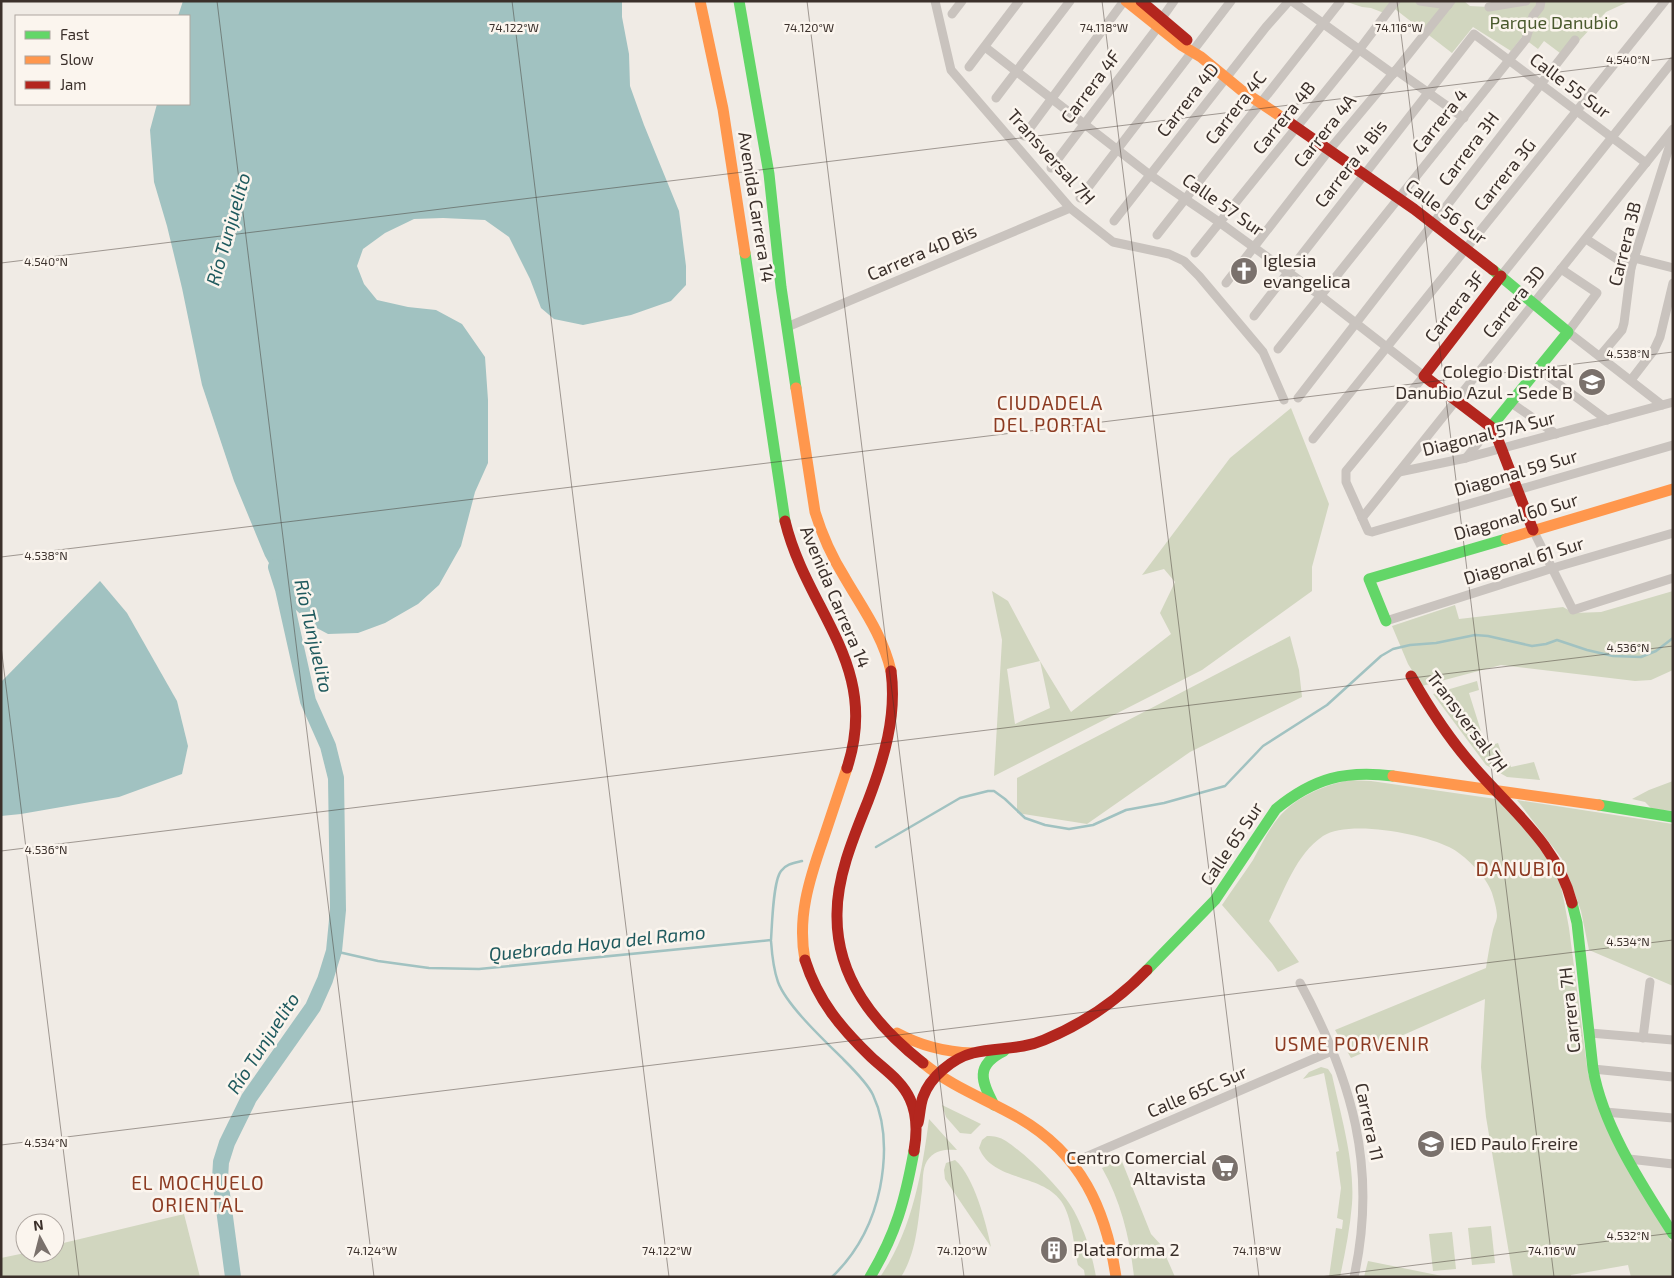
<svg xmlns="http://www.w3.org/2000/svg" width="1674" height="1278" viewBox="0 0 1674 1278" font-family="'Exo 2',sans-serif">
  <style>
    .green { fill: #d1d6bf; fill-rule: evenodd }
    .water { fill: #a1c2c1 }
    .lines { fill: none; stroke-linecap: round; stroke-linejoin: round }
    .stream { stroke: #a1c2c1; stroke-width: 2.5 }
    .river { stroke: #a1c2c1; stroke-width: 16 }
    .street { stroke: #c9c3be; stroke-width: 9 }
    .fast { stroke: #63d668; stroke-width: 11 }
    .slow { stroke: #ff974d; stroke-width: 11 }
    .jam { stroke: #b3261e; stroke-width: 11 }
    .ticks { fill: none; stroke: #3b302b; stroke-width: 1; stroke-opacity: 0.45 }
    .labels { text-anchor: middle; stroke-width: 5; stroke-linejoin: round; paint-order: stroke }
    .park-label { font-size: 18px; fill: #4a5a2e; stroke: #fbf5ee }
    .street-label { font-size: 18px; fill: #3b302b; stroke: #fbf5ee }
    .poi-label { font-size: 18px; fill: #3b302b; stroke: #fbf5ee; text-anchor: start }
    .water-label { font-size: 19px; font-style: italic; fill: #1f5a5e; stroke: #fbf5ee }
    .neighbourhood-label { font-size: 19px; letter-spacing: 1px; fill: #8c3b22; stroke: #fbf5ee }
    .quarter-label { font-size: 20px; letter-spacing: 1px; fill: #8c3b22; stroke: #fbf5ee }
    .ticks-label { font-size: 12px; text-anchor: middle; fill: #3b302b; stroke: #fbf5ee; stroke-width: 5; stroke-linejoin: round; paint-order: stroke }
  </style>
  <rect width="100%" height="100%" fill="#f0ebe5"/>
  <!-- green -->
  <g class="green">
    <path d="M1344,1h120l6,5 19,1 37,-6h104l-24,11 -28,30 -18,11 -16,-12 -6,8 -16,-12 -11,14 -38,-24 -21,26 -61,-47 -7,7 -13,-5 -9,-1z"/>
    <path d="M1291,408l38,96 -17,63v24l-110,79 -208,106 8,-136 -10,-49 16,10 32,60 31,51 100,-78 -11,-21 15,-31 -11,-13 -22,6 88,-117zM1040,661l10,47 -35,16 -8,-55z"/>
    <path d="M1673,591v79l-22,10 -16,1 -134,-16 -79,21 -14,-22 -16,-38 63,-21 4,14 104,-12 11,6 27,-1z"/>
    <path d="M1290,636l9,34 3,27 -112,55 -103,72 -70,-11v-35z"/>
    <path d="M1477,681l2,9 -10,3 17,54 12,-4 7,20 4,-1 2,5 23,-5 6,18 -33,-3 -21,-12 -53,-71z"/>
    <path d="M1349,780l22,1 125,18 25,23 19,23 20,37 4,19 5,27 19,146 29,73 56,98v32h-42l-3,-12 -57,10v2h-58l-27,-160 -5,-50 4,-68 -134,59 -16,-28 151,-62c2,-13 4,-25 7,-38 1,-4 4,-10 4,-14 0,-7 -3,-16 -5,-23 -5,-16 -28,-39 -43,-46 -26,-13 -100,-28 -126,-11 -28,19 -39,56 -54,85l30,41 -21,10 -6,-9 -50,-58c10,-15 21,-30 31,-45 8,-14 15,-30 26,-43 18,-21 44,-31 70,-37z"/>
    <path d="M1673,781v30l-21,-2 -7,-7 -13,-3 17,-9z"/>
    <path d="M1517,800l156,24v162l-84,-36 -8,-39 -19,-52z"/>
    <path d="M1321,1067l7,2 4,6c9,41 23,87 20,129 -2,25 -7,49 -12,73h-11l7,-49 6,1 1,-9 -6,-2 4,-30 -5,-36 3,-1 -15,-78 -21,6 6,-7z"/>
    <path d="M942,1105l39,19 -10,10 -11,-1 -14,-16z"/>
    <path d="M929,1119l28,31c-12,-1 -23,0 -30,11 -5,8 -4,21 -5,30 -4,29 -5,61 -21,86h-21c32,-46 42,-104 49,-158z"/>
    <path d="M987,1136c7,0 13,1 19,5 21,14 56,48 68,70 11,21 18,42 22,66h-11l-1,-7 -6,-5c-4,-18 -6,-49 -17,-64 -20,-28 -68,-19 -82,-53l3,-8z"/>
    <path d="M1121,1159l30,75 10,11 14,32h-41c-4,-38 -13,-76 -32,-109z"/>
    <path d="M955,1160c19,16 31,63 36,87l-46,-68 -1,-9 2,-7z"/>
    <path d="M184,1214l16,63h-199v-19l24,-5h30v-8z"/>
    <path d="M1491,1226l4,37 -23,2 -4,-37z"/>
    <path d="M1452,1232l4,37 -23,2 -4,-37z"/>
    <path d="M1368,1261l79,16h-83z"/>
  </g>
  <!-- water -->
  <g class="water">
    <path d="M183,1h439v16l7,37 1,32 14,39 35,86 7,55v19l-15,16 -40,14 -48,10 -29,-6 -13,-11 -11,-29 -21,-42 -24,-17 -42,-2 -29,1 -29,14 -22,16 -6,17 7,18 13,16 31,7 28,3 26,14 23,33 3,43v63l-13,29 -14,54 -22,39 -21,19 -33,19 -27,10 -30,1 -15,-8 -18,-17 -30,-53 -31,-75 -32,-96 -20,-97 -15,-62 -13,-44 -4,-52 7,-26h32v-88h-11z"/>
    <path d="M100,581l27,32 50,88 11,45 -6,28 -63,23 -98,17 -20,2v-134z"/>
  </g>
  <g class="lines">
    <!-- stream -->
    <g class="stream">
      <path d="M876,847l84,-49 28,-7h6l11,8 20,19 20,7 24,4 24,-4 33,-15 38,-7 61,-17 38,-40 64,-41 54,-49 12,-7 17,-4 26,-2 39,-8 13,1 44,10 14,-2 11,-4 30,10 26,6 28,1 15,-6 17,-13"/>
      <path d="M771,941c1,14 2,27 7,41 9,24 47,59 66,78 9,9 24,24 29,35 14,30 13,62 7,93 -7,34 -23,65 -48,89"/>
      <path d="M334,951l44,10 51,7 50,1 292,-29c1,-14 2,-59 10,-69 5,-7 13,-8 21,-10"/>
    </g>
    <!-- river -->
    <path class="river" d="M233,1277l-13,-98 1,-17 6,-19 22,-45 64,-91 12,-27 9,-29 4,-41 -2,-132 -8,-32 -20,-45 -25,-112 -7,-22"/>
    <!-- street -->
    <g class="street">
      <path d="M935,1l16,69 119,138 43,34 56,12 15,7 15,15 64,76 21,48"/>
      <path d="M1292,1l101,73"/>
      <path d="M1420,1l28,4"/>
      <path d="M1489,7l37,-6"/>
      <path d="M952,14l10,-13"/>
      <path d="M1162,18l12,-17"/>
      <path d="M985,47l165,128 69,47 102,74 103,80 -78,95v11l22,49 4,1 301,-87"/>
      <path d="M969,67l50,-66"/>
      <path d="M1396,70l68,48"/>
      <path d="M996,98l74,-97"/>
      <path d="M1024,136l100,-135"/>
      <path d="M1051,168l107,-141"/>
      <path d="M1080,198l151,-197"/>
      <path d="M1114,221l152,-194 23,-26"/>
      <path d="M1157,235l183,-233"/>
      <path d="M1586,239l45,29"/>
      <path d="M1195,253l164,-203 37,-49"/>
      <path d="M1634,258l39,10"/>
      <path d="M1561,269l36,24 -29,39 94,73"/>
      <path d="M1501,276l172,-215"/>
      <path d="M1226,283l104,-134 66,-79 55,-69"/>
      <path d="M1254,316l220,-282 172,129"/>
      <path d="M787,327l283,-119"/>
      <path d="M1278,349l248,-310 7,-23 7,-9 1,-6"/>
      <path d="M1600,356l22,-26 2,-7 7,-55 42,-133"/>
      <path d="M1537,368l70,52"/>
      <path d="M1631,380l23,-30 6,-13 13,-54"/>
      <path d="M1298,398l277,-358"/>
      <path d="M1510,402l46,32"/>
      <path d="M1313,439l352,-438"/>
      <path d="M1466,458l25,-31"/>
      <path d="M1399,472l67,-14 207,-56"/>
      <path d="M1362,518l311,-389"/>
      <path d="M1533,530l40,80 100,-32"/>
      <path d="M1386,621l167,-53 120,-35"/>
      <path d="M1300,983c52,96 78,185 54,294"/>
      <path d="M1590,1033l83,7"/>
      <path d="M1643,1038l7,-56"/>
      <path d="M1593,1069l80,8"/>
      <path d="M1605,1112l68,6"/>
      <path d="M1629,1159l44,5"/>
      <path d="M1072,1163l262,-113"/>
    </g>
    <!-- fast -->
    <g class="fast">
      <path d="M739,1l30,173 12,113 15,101"/>
      <path d="M745,253l40,268"/>
      <path d="M1491,427l77,-95 -75,-62"/>
      <path d="M1386,621l-17,-42 137,-40"/>
      <path d="M1599,805l74,12"/>
      <path d="M1572,903l5,20 16,146c10,58 49,116 80,165"/>
      <path d="M1147,970l68,-70 61,-91c38,-31 69,-39 117,-33"/>
      <path d="M994,1105c-13,-24 -19,-40 10,-54"/>
      <path d="M870,1277c26,-43 35,-77 44,-126"/>
    </g>
    <!-- slow -->
    <g class="slow">
      <path d="M700,1l23,108 22,144"/>
      <path d="M1126,1l55,44 20,12 40,33 42,28"/>
      <path d="M796,388l19,124c7,23 17,45 30,66 18,31 38,58 46,93"/>
      <path d="M1506,539l167,-50"/>
      <path d="M1393,776l206,29"/>
      <path d="M805,960c-8,-42 4,-80 18,-120 8,-24 16,-48 24,-72"/>
      <path d="M897,1033c24,13 48,19 75,20"/>
      <path d="M923,1063c29,24 63,36 96,55 62,36 87,91 97,159"/>
    </g>
    <!-- jam -->
    <g class="jam">
      <path d="M1141,1l46,39"/>
      <path d="M1283,118l131,91 79,61"/>
      <path d="M1501,276l-77,100 67,51 4,5 38,98"/>
      <path d="M785,521c22,91 96,144 62,247"/>
      <path d="M891,671c6,45 -7,88 -23,130 -14,35 -31,75 -31,113 -1,64 38,111 86,149"/>
      <path d="M1411,676c18,32 39,64 63,91 38,44 83,77 98,136"/>
      <path d="M805,960c13,41 36,68 66,97 14,13 31,24 39,42 8,17 7,35 4,52"/>
      <path d="M918,1123c2,-8 2,-18 5,-26 7,-20 30,-39 50,-44 24,-6 48,-3 71,-13 39,-16 74,-40 103,-70"/>
    </g>
  </g>
  <!-- ticks -->
  <path class="ticks" d="M217,1l157,1276M512,1l157,1276M807,1l157,1276M1102,1l157,1276M1397,1l157,1276M1,263l1672,-205M1,557l1672,-205M1,646l78,631M1,851l1672,-205M1,1145l1672,-205M1320,1277l353,-44"/>
  <!-- icons -->
  <defs>
    <g id="church-disc" transform="scale(1.4375)"><circle r="9.5" fill="#7a716c" stroke="#fbf5ee"/><path d="M-1.2-6h2.4v3.5h3.3v2.4h-3.3V6h-2.4V-.1h-3.3v-2.4h3.3Z" fill="#fff"/></g>
    <g id="school-disc" transform="scale(1.4375)"><circle r="9.5" fill="#7a716c" stroke="#fbf5ee"/><path d="M0-5L7-2L0 1L-7-2ZM-4 1L0 2.5L4 1V4Q0 6-4 4Z" fill="#fff"/></g>
    <g id="supermarket-disc" transform="scale(1.4375)"><circle r="9.5" fill="#7a716c" stroke="#fbf5ee"/><path d="M-6-5.5h2.5l.6 2H6L4.5 2H-2.5L-4.4-4H-6ZM-1.5 3.2a1.3 1.3 0 1 0 .1 0ZM3 3.2a1.3 1.3 0 1 0 .1 0Z" fill="#fff"/></g>
    <g id="building-disc" transform="scale(1.4375)"><circle r="9.5" fill="#7a716c" stroke="#fbf5ee"/><path d="M-4-6H4V6H1V3H-1V6H-4ZM-2.5-4.3h1.7v1.8h-1.7ZM.8-4.3h1.7v1.8H.8ZM-2.5-1h1.7V.8h-1.7ZM.8-1h1.7V.8H.8Z" fill="#fff"/></g>
  </defs>
  <g fill-rule="evenodd">
    <use href="#church-disc" x="1244" y="271"/>
    <use href="#school-disc" x="1592" y="382"/>
    <use href="#school-disc" x="1431" y="1144"/>
    <use href="#supermarket-disc" x="1225" y="1168"/>
    <use href="#building-disc" x="1054" y="1250"/>
  </g>
  <g class="labels">
    <!-- park labels -->
    <g class="park-label">
      <text x="1554" y="29">Parque Danubio</text>
    </g>
    <!-- street labels -->
    <g class="street-label">
      <text transform="translate(1570 86) rotate(37)" y="6">Calle 55 Sur</text>
      <text transform="translate(1091 87) rotate(-53)" y="6">Carrera 4F</text>
      <text transform="translate(1188 100) rotate(-52)" y="6">Carrera 4D</text>
      <text transform="translate(1236 108) rotate(-52)" y="6">Carrera 4C</text>
      <text transform="translate(1284 118) rotate(-51)" y="6">Carrera 4B</text>
      <text transform="translate(1440 121) rotate(-51)" y="6">Carrera 4</text>
      <text transform="translate(1325 131) rotate(-51)" y="6">Carrera 4A</text>
      <text transform="translate(1469 149) rotate(-53)" y="6">Carrera 3H</text>
      <text transform="translate(1051 157) rotate(48)" y="6">Transversal 7H</text>
      <text transform="translate(1351 164) rotate(-52)" y="6">Carrera 4 Bis</text>
      <text transform="translate(1505 175) rotate(-51)" y="6">Carrera 3G</text>
      <text transform="translate(1223 205) rotate(35)" y="6">Calle 57 Sur</text>
      <text transform="translate(756 207) rotate(81)" y="6">Avenida Carrera 14</text>
      <text transform="translate(1446 212) rotate(37)" y="6">Calle 56 Sur</text>
      <text transform="translate(1625 244) rotate(-76)" y="6">Carrera 3B</text>
      <text transform="translate(922 253) rotate(-23)" y="6">Carrera 4D Bis</text>
      <text transform="translate(1514 302) rotate(-51)" y="6">Carrera 3D</text>
      <text transform="translate(1455 307) rotate(-52)" y="6">Carrera 3F</text>
      <text transform="translate(1489 434) rotate(-14)" y="6">Diagonal 57A Sur</text>
      <text transform="translate(1516 473) rotate(-16)" y="6">Diagonal 59 Sur</text>
      <text transform="translate(1516 517) rotate(-16)" y="6">Diagonal 60 Sur</text>
      <text transform="translate(1524 561) rotate(-17)" y="6">Diagonal 61 Sur</text>
      <text transform="translate(835 597) rotate(67)" y="6">Avenida Carrera 14</text>
      <text transform="translate(1467 722) rotate(53)" y="6">Transversal 7H</text>
      <text transform="translate(1232 844) rotate(-56)" y="6">Calle 65 Sur</text>
      <text transform="translate(1570 1010) rotate(-96)" y="6">Carrera 7H</text>
      <text transform="translate(1197 1092) rotate(-23)" y="6">Calle 65C Sur</text>
      <text transform="translate(1369 1122) rotate(78)" y="6">Carrera 11</text>
    </g>
    <!-- poi labels -->
    <g class="poi-label">
      <text x="1263" y="267">Iglesia<tspan x="1263" dy="21">evangelica</tspan></text>
      <text x="1573" y="378" text-anchor="end">Colegio Distrital<tspan x="1573" dy="21">Danubio Azul - Sede B</tspan></text>
      <text x="1450" y="1150">IED Paulo Freire</text>
      <text x="1206" y="1164" text-anchor="end">Centro Comercial<tspan x="1206" dy="21">Altavista</tspan></text>
      <text x="1073" y="1256">Plataforma 2</text>
    </g>
    <!-- water labels -->
    <g class="water-label">
      <text transform="translate(228 229) rotate(-74)" y="7">Río Tunjuelito</text>
      <text transform="translate(314 636) rotate(77)" y="7">Río Tunjuelito</text>
      <text transform="translate(597 943) rotate(-6)" y="7">Quebrada Haya del Ramo</text>
      <text transform="translate(263 1043) rotate(-57)" y="7">Río Tunjuelito</text>
    </g>
    <!-- neighbourhood labels -->
    <g class="neighbourhood-label">
      <text x="1050" y="410">CIUDADELA<tspan x="1050" dy="22">DEL PORTAL</tspan></text>
      <text x="1352" y="1051">USME PORVENIR</text>
      <text x="198" y="1190">EL MOCHUELO<tspan x="198" dy="22">ORIENTAL</tspan></text>
    </g>
    <!-- quarter labels -->
    <g class="quarter-label">
      <text x="1521" y="876">DANUBIO</text>
    </g>
  </g>
  <g class="ticks-label">
    <text x="514" y="32">74.122°W</text>
    <text x="809" y="32">74.120°W</text>
    <text x="1104" y="32">74.118°W</text>
    <text x="1399" y="32">74.116°W</text>
    <text x="1628" y="64">4.540°N</text>
    <text x="46" y="266">4.540°N</text>
    <text x="1628" y="358">4.538°N</text>
    <text x="46" y="560">4.538°N</text>
    <text x="1628" y="652">4.536°N</text>
    <text x="46" y="854">4.536°N</text>
    <text x="1628" y="946">4.534°N</text>
    <text x="46" y="1147">4.534°N</text>
    <text x="1628" y="1240">4.532°N</text>
    <text x="372" y="1255">74.124°W</text>
    <text x="667" y="1255">74.122°W</text>
    <text x="962" y="1255">74.120°W</text>
    <text x="1257" y="1255">74.118°W</text>
    <text x="1552" y="1255">74.116°W</text>
  </g>
  <!-- border -->
  <rect width="1674" height="1278" fill="none" stroke="#3b302b" stroke-width="5"/>
  <!-- legend -->
  <rect x="15" y="15" width="175" height="90" fill="#fbf5ee" stroke="#aea6a0"/>
  <rect x="25" y="31" width="25" height="8" fill="#63d668" stroke="#aea6a0"/>
  <text x="60" y="40" font-size="15" fill="#3b302b">Fast</text>
  <rect x="25" y="56" width="25" height="8" fill="#ff974d" stroke="#aea6a0"/>
  <text x="60" y="65" font-size="15" fill="#3b302b">Slow</text>
  <rect x="25" y="81" width="25" height="8" fill="#b3261e" stroke="#aea6a0"/>
  <text x="60" y="90" font-size="15" fill="#3b302b">Jam</text>
  <!-- north arrow -->
  <g transform="translate(40 1238) rotate(353)"><circle r="24" fill="#fbf5ee" stroke="#aea6a0"/>
  <path d="M0-4L9 19L0 12L-9 19Z" fill="#7a716c"/>
  <text y="-8" font-size="14" font-weight="bold" text-anchor="middle" fill="#3b302b">N</text>
  </g>
</svg>
